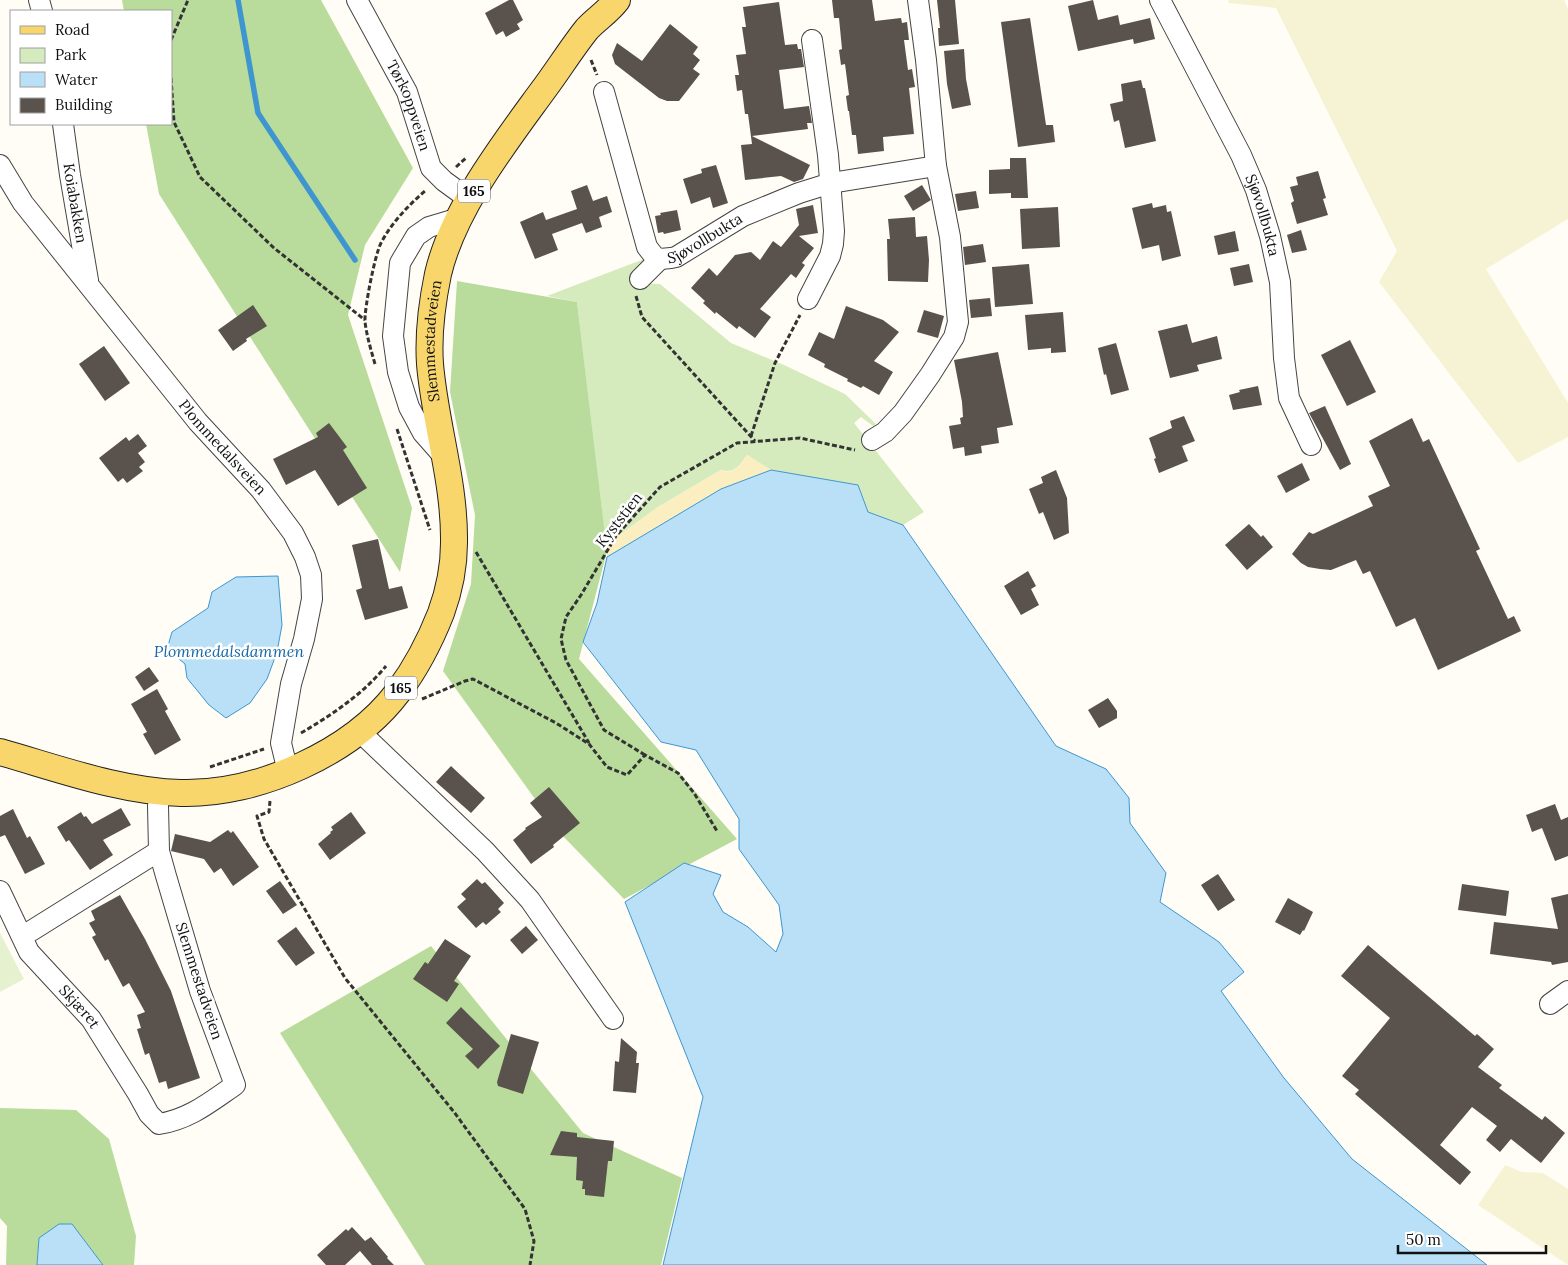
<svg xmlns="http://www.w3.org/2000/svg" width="1568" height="1265" viewBox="0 0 1568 1265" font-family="Lora,serif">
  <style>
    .farmland { fill: #f6f3d4 }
    .green { fill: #d5ebbd }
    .forest { fill: #b9dc9c }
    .sand { fill: #fbeec1 }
    .pitch { fill: #e6f2cf }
    .water { fill: #b9e0f7; stroke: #3f96cf }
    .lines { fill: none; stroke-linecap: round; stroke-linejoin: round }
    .stream { stroke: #3f96cf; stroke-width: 5.5 }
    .building { fill: #5a524d }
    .minor-casing { stroke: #444; stroke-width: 22 }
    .major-casing { stroke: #222; stroke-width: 28 }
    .path { stroke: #333; stroke-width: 3; stroke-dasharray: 5 2.5; stroke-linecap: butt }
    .minor { stroke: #fff; stroke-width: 20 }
    .major { stroke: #f9d66b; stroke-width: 26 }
    .labels { text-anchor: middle; stroke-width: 5; stroke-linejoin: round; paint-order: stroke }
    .shield { fill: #fff; stroke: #585858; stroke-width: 1 }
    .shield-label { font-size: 14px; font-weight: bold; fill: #111 }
    .street-label { font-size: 15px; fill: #111; stroke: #fff }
    .water-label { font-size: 16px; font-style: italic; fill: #1768a6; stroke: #fff }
  </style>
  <rect width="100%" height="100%" fill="#fffdf5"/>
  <!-- farmland -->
  <g class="farmland">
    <path d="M1228,0h336l4,9v210l-82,50 82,134v34l-50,26 -139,-181 18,-31 -121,-243 -47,-5z"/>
    <path d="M1505,1165l17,7 21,1 25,16v76l-90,-60z"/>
  </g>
  <!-- green -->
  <path class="green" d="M644,259l-10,24 26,1 71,59 53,22 61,29 31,30 -3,2 -12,-9 -7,6 70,89 -21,13 -35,-13 -10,-27 -87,-15 -24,-15c-7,10 -12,19 -26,15l-63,37 -52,38 -29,-243 -30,-6z"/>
  <!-- forest -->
  <g class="forest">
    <path d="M122,0h199l92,168 -48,77 -17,70 64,193 -12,64 -241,-378 -13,-70h25v-113h-47z"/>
    <path d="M457,281l120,21 30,249 -28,108 158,180 -113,60 -66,-68 -115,-160 28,-87 4,-69 -25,-123z"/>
    <path d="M431,946l152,187 99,45 -21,87h-236l-145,-232z"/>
    <path d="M0,1108l76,2 33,29 27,97 -2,29h-31l-31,-41 -33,14 -2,27h-31l1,-39 -7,-8z"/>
  </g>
  <!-- sand -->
  <path class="sand" d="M747,455l24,15 -50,19 -114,68 -1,-12 52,-38 63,-37c14,5 19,-5 26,-15z"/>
  <!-- pitch -->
  <path class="pitch" d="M0,933l24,46 -24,13z"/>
  <!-- water -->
  <g class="water">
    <path d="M771,470l87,15 10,27 35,13 153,221 50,23 23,29 1,25 36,50 -6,29 59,40 25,30 -23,19 63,87 68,81 135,106h-824l40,-168 -78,-195 59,-39 37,12 -8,19 10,18 25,15 28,25 7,-18 -4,-29 -40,-56v-30l-43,-69 -35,-8 -78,-100 14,-39 10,-46 114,-68z"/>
    <path d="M278,576l4,49 -5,27 -10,27 -17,24 -24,15 -17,-13 -22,-27 -2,-14 -18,-15 5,-17 36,-24 4,-16 24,-15z"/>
    <path d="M59,1224h13l31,41h-66l2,-27z"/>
  </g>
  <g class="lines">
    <!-- stream -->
    <path class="stream" d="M238,0l20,113 97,147"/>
  </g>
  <!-- building -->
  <g class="building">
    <path d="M509,0h4l10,20 -6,4 3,5 -14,8 -3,-6 -7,4 -11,-22z"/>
    <path d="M832,0h40l3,21 26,-3 1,5 5,-1 2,18h-5l4,30 4,-1 3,18 -6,1 5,46 -31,3 1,14 -26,3 -2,-19h-4l-3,-24h-1l-2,-15 3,-1 -4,-31 -4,1 -2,-15 3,-1 -3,-31h-5z"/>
    <path d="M937,0h18l4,44 -20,2 -1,-18h2z"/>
    <path d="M1093,0l5,20 20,-5 2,10 30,-7 5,21 -21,5 -1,-5 -55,12 -10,-45z"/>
    <path d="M779,2l6,43 12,-1 1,5h3l3,18 -25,3 5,39 25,-3 3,17h-5l1,6 -56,7 58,29 -7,14 -9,3 -13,-6 -36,4 -4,-35 11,-1 -4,-30h-3l-3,-24 -5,1 -2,-16h4l-3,-20 10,-1 -4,-27h4l-3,-20z"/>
    <path d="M1030,18l16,107h7l2,17 -37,5 -17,-125z"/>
    <path d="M670,24l28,23 -5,7 7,6 -7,9 7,5 -21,27h-12l-8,-3 -44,-34 -3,-9 5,-12 25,18z"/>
    <path d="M964,49l2,30 5,26 -19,4 -5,-25 -3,-33z"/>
    <path d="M1141,80l2,8h2l11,53 -31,7 -6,-28 -5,2 -4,-18 13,-3 -2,-17z"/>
    <path d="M1010,158h16l2,40h-17v-5l-22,1v-24l21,-1z"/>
    <path d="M716,165l12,38 -15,5 -3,-11 -19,7 -8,-25 19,-6 -1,-4z"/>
    <path d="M1318,171l8,27 -3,1 5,16 -31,9 -6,-21 3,-2 -4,-14 8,-2 -2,-8z"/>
    <path d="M587,185l6,16 14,-5 5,16 -13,5 3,10 -16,6 -4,-10 -30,11 6,16 -23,9 -15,-37 23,-10 3,8 31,-11 -6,-18z"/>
    <path d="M922,185l9,15 -18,11 -9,-15z"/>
    <path d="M976,191l3,17 -21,3 -3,-17z"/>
    <path d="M1152,203l1,5 13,-3 1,7 4,-1 10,45 -19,5 -3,-16 -17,4 -10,-41z"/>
    <path d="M813,205l5,28 -19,3 15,12 -12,15 3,2 -9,13 -5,-4 -31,35 11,8 -16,21 -16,-12 -2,3 -21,-17 -1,2 -12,-11 2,-2 -14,-13 18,-20 8,8 18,-21 16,-3 9,8 13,-19 8,6 18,-22 -3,-16z"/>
    <path d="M1058,207l2,40 -38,2 -2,-40z"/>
    <path d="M677,210l4,20 -17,4 -1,-2 -5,1 -3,-17 6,-1 -1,-2z"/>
    <path d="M915,217l1,20 11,-1 2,24 -1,22 -40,-1 -1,-42h3l-2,-20z"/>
    <path d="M1301,230l6,20 -15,3 -5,-18z"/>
    <path d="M1235,231l4,20 -21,4 -4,-19z"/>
    <path d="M983,244l3,18 -21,3 -2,-18z"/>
    <path d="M1029,264l4,40 -38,3 -3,-40z"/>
    <path d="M1249,264l4,18 -19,4 -4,-18z"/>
    <path d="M990,298l2,18 -21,2 -2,-18z"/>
    <path d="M253,305l14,21 -21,13 1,2 -14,10 -15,-21z"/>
    <path d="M846,306l37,14 16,12 -25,29 19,11 -14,23 -16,-9 -2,2 -14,-7 1,-2 -24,-12 1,-3 -17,-9 11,-23 15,7z"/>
    <path d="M924,310l20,6 -6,22 -21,-6z"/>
    <path d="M1063,312l3,40 -15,1v-5l-23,2 -3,-35z"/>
    <path d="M1187,324l5,19 25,-7 5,23 -25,6 2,6 -29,7 -12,-47z"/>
    <path d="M1350,340l26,52 -29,14 -26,-51z"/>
    <path d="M1116,343l13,47 -18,5 -5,-21 -2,1 -6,-27z"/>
    <path d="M104,346l26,37 -25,18 -26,-37z"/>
    <path d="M998,352l15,73 -16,3 2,15 -18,3 1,7 -17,3 -1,-9 -11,2 -4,-23 12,-2 -1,-6 3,-1 -1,-15 -8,-42z"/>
    <path d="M1258,386l4,19 -29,5 -4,-15 11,-3 -1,-2z"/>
    <path d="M1325,406l26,58 -11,6 -31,-57z"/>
    <path d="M1184,416l11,25 -13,5 6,15 -29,12 -5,-14 2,-1 -7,-20 23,-10 -2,-7z"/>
    <path d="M1412,418l11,24 6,-3 51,110 -4,2 32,68 6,-3 7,15 -83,39 -23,-52 -19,9 -26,-56 -7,3 -7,-14 -25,10 -11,-1 -12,-2 -7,-4 -9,-9 17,-22 4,2 60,-28 -5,-10 22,-10 -21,-45z"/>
    <path d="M329,423l18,24 -4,3 24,38 -29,18 -23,-36 -29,15 -13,-26 45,-22 -2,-4z"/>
    <path d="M138,434l9,12 -9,7 7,9 -6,5 4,4 -16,12 -4,-5 -5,4 -19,-24 27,-21 3,4z"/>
    <path d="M1302,463l8,17 -24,13 -9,-17z"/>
    <path d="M1056,470l11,28 2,35 -15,7 -11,-28 -4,2 -10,-25 14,-6 -2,-6z"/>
    <path d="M1249,524l12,13 2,-2 10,12 -26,23 -22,-25z"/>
    <path d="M378,539l11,50 13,-3 6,22 -43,12 -9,-30 6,-2 -10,-43z"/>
    <path d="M1028,571l8,15 -5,3 8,16 -18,10 -17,-29z"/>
    <path d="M149,667l10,14 -15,10 -9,-14z"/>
    <path d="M157,689l11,20 -3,2 16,29 -26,15 -12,-21 4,-2 -16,-28z"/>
    <path d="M1108,698l9,13v7l-18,10 -11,-18z"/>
    <path d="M451,766l34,32 -14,15 -35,-31z"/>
    <path d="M549,787l31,36 -27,22 1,2 -23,17 -18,-24 13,-11 -1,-1 17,-11 -12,-14z"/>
    <path d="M1555,804l6,16 7,-3v39l-13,5 -13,-33 -10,4 -6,-17z"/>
    <path d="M121,808l10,17 -28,15 10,15 -23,15 -21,-30 -3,2 -9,-15 24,-15 3,5 2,-1 6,8z"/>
    <path d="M13,809l14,29 3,-2 15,28 -20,10 -20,-39 -5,2v-21z"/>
    <path d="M351,812l15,21 -36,27 -12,-16 13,-11 -1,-1 3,-2 -2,-3z"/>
    <path d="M228,830l3,3 2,-2 26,36 -26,19 -12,-18 -7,5 -10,-14 -33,-8 4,-17 35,8z"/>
    <path d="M1218,874l17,26 -17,11 -17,-26z"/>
    <path d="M477,879l5,5 3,-2 19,21 -6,6 3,3 -15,13 -3,-3 -7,6 -19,-21 9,-8 -5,-5z"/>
    <path d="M280,881l17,24 -14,9 -17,-23z"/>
    <path d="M1462,884l47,7 -3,25 -48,-6z"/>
    <path d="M1568,894v68l-16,3 -1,-3 -61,-8 4,-32 64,7 -7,-31z"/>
    <path d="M120,895l25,44 26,52 29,87 -32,11 -2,-8 -7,2 -10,-30 -4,2 -8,-26 4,-1 -4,-13 8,-3 -16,-29 -6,4 -15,-28 -3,2 -13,-24 4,-2 -7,-12 6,-3 -4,-9z"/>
    <path d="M1288,898l25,14 -9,19 -1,-1 -3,5 -25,-13z"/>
    <path d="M526,926l12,14 -16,14 -12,-14z"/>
    <path d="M296,927l19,26 -19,13 -19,-25z"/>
    <path d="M445,939l26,17 -17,25 5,3 -12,18 -34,-23 12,-17 3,2z"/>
    <path d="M1368,945l107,91 2,-2 17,15 -16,18 24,18 -3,3 43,32 3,-4 20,17 -24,30 -30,-24 -11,13 -14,-12 11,-14 -25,-19 -32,38 31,27 -11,13 -105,-91 4,-4 -17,-14 48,-58 -49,-42z"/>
    <path d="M461,1007l39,39 -22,23 -13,-13 8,-7 -27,-26z"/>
    <path d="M511,1034l28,8 -16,52 -25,-8 -1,-4z"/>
    <path d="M621,1038l16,14 -1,11h3l-3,30 -23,-2 2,-30 4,1z"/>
    <path d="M561,1131l16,2v4l37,4 -2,20h-4l-4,36 -19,-2v-6h-3l1,-8 -7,-1 1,-23 -27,-2z"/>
    <path d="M352,1227l13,14 6,-4 17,20 -1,1 7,7h-22l-12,-14 -15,14h-19l-9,-10 29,-26 2,2z"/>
  </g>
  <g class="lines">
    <!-- minor casing -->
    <g class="minor-casing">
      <g id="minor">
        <path d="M39,0l3,11"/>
        <path id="s1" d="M357,0l50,92 24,76 13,13 26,19"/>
        <path id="s2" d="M1160,0l81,155 15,35 14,46 10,46 4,76 5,40 22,47"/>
        <path id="s3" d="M604,92l43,155 7,9 6,3 11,-1 5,-1 67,-41 56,-23 32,-10 105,-17"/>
        <path id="s4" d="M63,124l7,51 18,105"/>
        <path id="s5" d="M0,165l23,38 175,219 63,68 32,43 12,24 6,18 1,24 -8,40 -13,45 -10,59 7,29"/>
        <path d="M640,279l20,-20"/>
        <path d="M808,299l22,-43 3,-12 1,-13 -6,-76 -16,-115"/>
        <path d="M872,440l13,-8 18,-19 27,-38 24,-38 4,-15 -8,-85 -14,-71 -10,-106 -8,-60"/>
        <path d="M445,458l-22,-25 -14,-26 -11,-35 -5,-36 7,-73 16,-27 13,-9 30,-9"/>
        <path d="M359,731l126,120 45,49 83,119"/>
        <path id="s6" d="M0,891l29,61 62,67 47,75 11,20 10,10c31,-5 51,-22 76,-39l-35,-94 -34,-115 -7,-25 -1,-45 2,-15"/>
        <path d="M23,936l136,-85"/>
        <path d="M1550,1004l18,-13"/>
      </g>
    </g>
    <!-- major casing -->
    <g class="major-casing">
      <g id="major">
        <path id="s7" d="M0,752c57,16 122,40 181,41 76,2 171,-40 217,-101 18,-24 32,-51 43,-79 8,-22 13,-47 13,-70 1,-61 -19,-119 -24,-179 -2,-29 2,-61 8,-90 15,-64 65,-129 103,-181 16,-21 30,-44 46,-64 9,-10 21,-17 30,-29"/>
      </g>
    </g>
    <!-- path -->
    <g class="path">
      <path d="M171,40l17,-40"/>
      <path d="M591,60l6,15"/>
      <path d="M171,78l3,44 26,55 74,71 91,72"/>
      <path d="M456,167l10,-9"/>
      <path d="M636,296l6,21 113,124"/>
      <path d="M375,364c-4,-14 -8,-27 -10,-42 -1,-12 10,-68 16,-79 11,-21 27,-37 45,-53"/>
      <path d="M397,429l33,101"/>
      <path d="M751,436l24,-73 25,-48"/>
      <path d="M476,552l113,191"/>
      <path d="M422,699l43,-18 8,-2 83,44 33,21 18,23 20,8 18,-20 33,18 16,20 23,38"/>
      <path d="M301,733c31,-18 63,-40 85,-67"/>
      <path d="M645,755l-41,-25 -38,-70 -5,-21 5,-22 15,-22 35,-59 44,-49 77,-44 63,-5 55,12"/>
      <path d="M210,767l54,-18"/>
      <path d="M270,801l-1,11 -12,4 7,23 81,139 109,134 71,97 9,32 -4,24"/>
    </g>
    <!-- minor -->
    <use href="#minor" class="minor"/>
    <!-- major -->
    <use href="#major" class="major"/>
  </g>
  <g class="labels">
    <!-- shield labels -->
    <g class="shield">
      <rect x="458" y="179.5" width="32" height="23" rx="4"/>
      <rect x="385" y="676.5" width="32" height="23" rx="4"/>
    </g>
    <g class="shield-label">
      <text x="474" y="196">165</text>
      <text x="401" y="693">165</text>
    </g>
    <!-- street labels -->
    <g class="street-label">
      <text dy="5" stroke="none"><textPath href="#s1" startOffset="118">Tørkoppveien</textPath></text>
      <text dy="5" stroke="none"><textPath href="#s4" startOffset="80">Koiabakken</textPath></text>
      <text dy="5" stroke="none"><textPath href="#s2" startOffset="239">Sjøvollbukta</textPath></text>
      <text dy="5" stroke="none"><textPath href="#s3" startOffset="229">Sjøvollbukta</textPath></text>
      <text dy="5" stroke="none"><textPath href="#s7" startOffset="799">Slemmestadveien</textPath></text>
      <text dy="5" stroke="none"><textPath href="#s5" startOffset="360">Plommedalsveien</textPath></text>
      <text transform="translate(619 520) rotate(-52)" y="5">Kyststien</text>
      <text transform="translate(199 981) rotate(72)" y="5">Slemmestadveien</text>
      <text dy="5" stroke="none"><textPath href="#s6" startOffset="142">Skjæret</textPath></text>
    </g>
    <!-- water labels -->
    <g class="water-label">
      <text x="229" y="657">Plommedalsdammen</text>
    </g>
  </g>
  <!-- legend -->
  <rect x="10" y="10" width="162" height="115" fill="#ffffff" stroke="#a0a0a0"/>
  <rect x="20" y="26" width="25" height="8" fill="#f9d66b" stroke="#a0a0a0"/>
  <text x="55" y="35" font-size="15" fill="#111111">Road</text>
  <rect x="20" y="48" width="25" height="15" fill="#d5ebbd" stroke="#a0a0a0"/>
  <text x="55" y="60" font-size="15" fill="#111111">Park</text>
  <rect x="20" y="72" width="25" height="15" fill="#b9e0f7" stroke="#a0a0a0"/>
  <text x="55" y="85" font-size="15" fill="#111111">Water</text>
  <rect x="20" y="98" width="25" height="15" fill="#5a524d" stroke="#a0a0a0"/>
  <text x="55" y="110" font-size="15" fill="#111111">Building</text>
  <!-- scale -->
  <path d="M1398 1245v8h148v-8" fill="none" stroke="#111111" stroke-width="2.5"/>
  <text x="1406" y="1245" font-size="15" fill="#111111" stroke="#ffffff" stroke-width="4" paint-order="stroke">50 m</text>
</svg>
